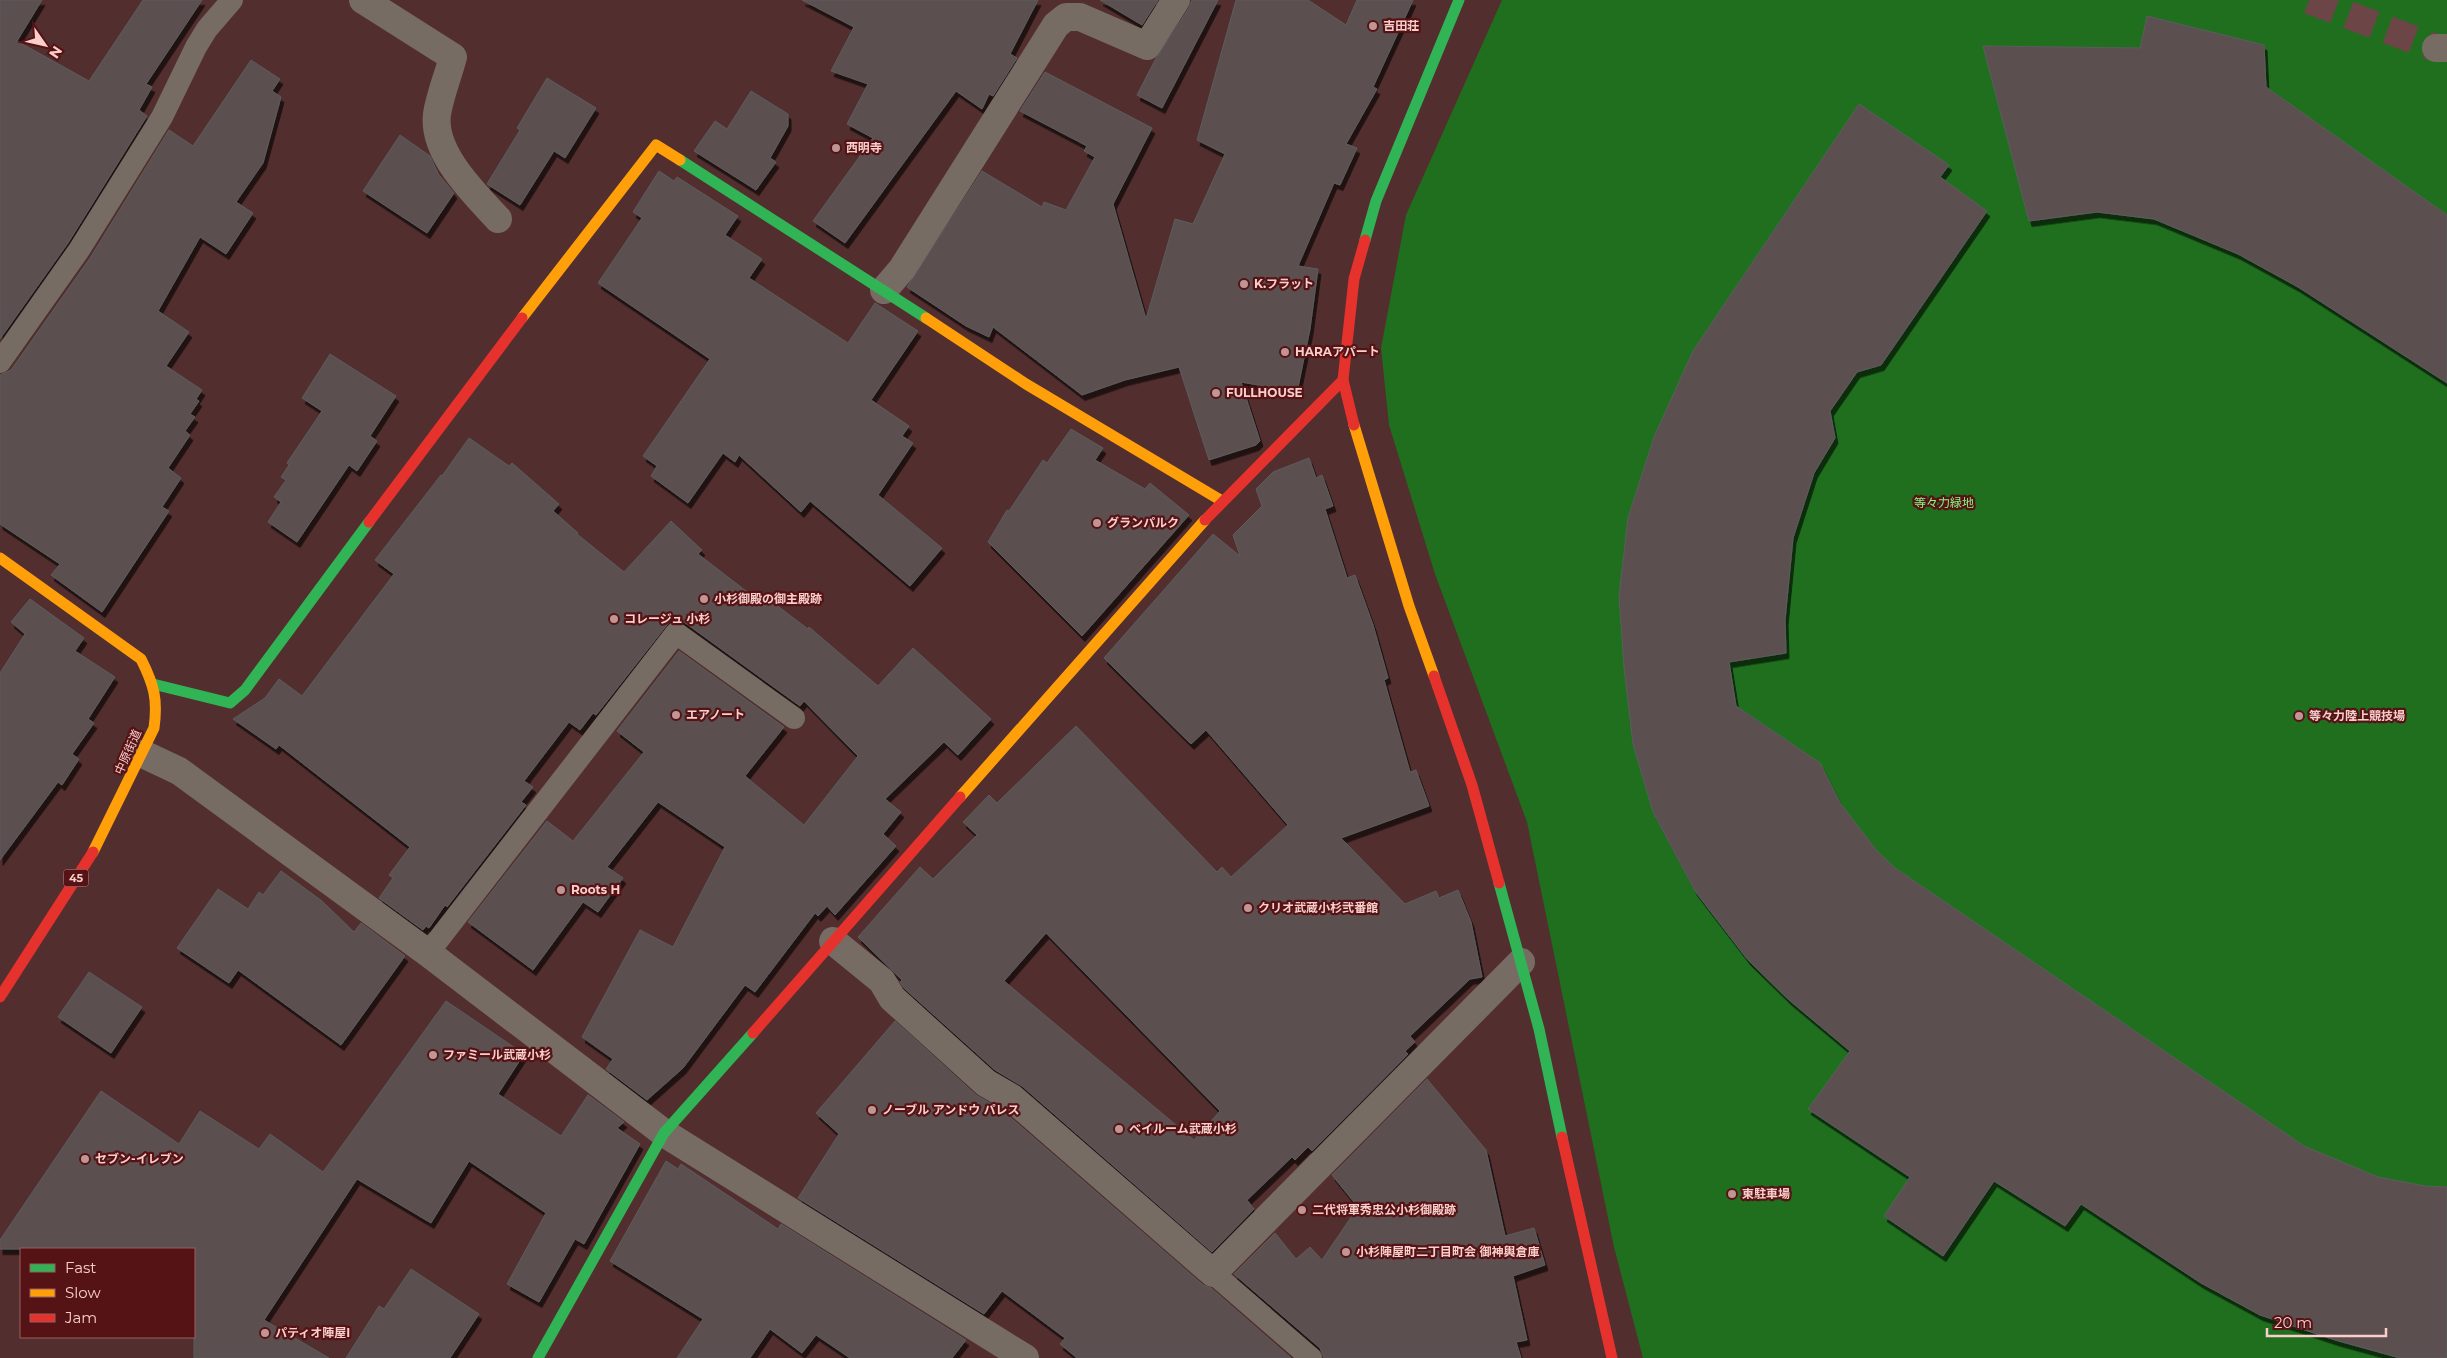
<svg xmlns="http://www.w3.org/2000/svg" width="2447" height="1358" viewBox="0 0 2447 1358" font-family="Montserrat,'Noto Sans JP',sans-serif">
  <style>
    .green { fill: #1f6f1e }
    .building { fill: #5b4f50; stroke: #5b5c5e; fill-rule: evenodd; filter: url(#shadow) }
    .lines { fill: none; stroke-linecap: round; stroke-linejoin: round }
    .street-tunnel { stroke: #6c4646; stroke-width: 28; stroke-dasharray: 28 14; stroke-linecap: butt }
    .lane { stroke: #766c64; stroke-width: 22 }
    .street { stroke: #766c64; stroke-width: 28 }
    .fast { stroke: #30b455; stroke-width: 11 }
    .slow { stroke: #ff9f0a; stroke-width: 11 }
    .jam { stroke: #e5322d; stroke-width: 11 }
    .poi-dot { fill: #bf9694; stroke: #561315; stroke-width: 2 }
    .labels { text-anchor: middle; stroke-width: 4.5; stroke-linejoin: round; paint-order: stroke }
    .shield { fill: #561315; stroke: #c89694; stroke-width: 1 }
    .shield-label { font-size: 11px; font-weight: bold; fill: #f9cecb }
    .poi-label { font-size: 12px; font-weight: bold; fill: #f9cecb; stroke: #561315; text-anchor: start }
    .park-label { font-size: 12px; fill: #85f883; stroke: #561315 }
    .street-label { font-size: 12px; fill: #f9cecb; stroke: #561315 }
  </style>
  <defs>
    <filter id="shadow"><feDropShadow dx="3" dy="5.5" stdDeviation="0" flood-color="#0009"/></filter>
  </defs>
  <rect width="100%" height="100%" fill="#532e2e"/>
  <!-- green -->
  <path class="green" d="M1502,0h945v1358h-804l-29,-111 -87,-425 -92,-248 -46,-149 -8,-77 25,-133z"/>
  <!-- building -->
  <g class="building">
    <path d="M0,0h42l-25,41 72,40 54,-81h59l-56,84 6,3 -13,23 8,6 -79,127 -68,96z"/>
    <path d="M802,0h236l-28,54 7,4 -24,38 -4,-2 -7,15 -26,-18 -111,152 -32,-22 60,-83 -26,-14 21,-40 -37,-13 23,-44z"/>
    <path d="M1100,0h58l-16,25z"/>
    <path d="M1192,0h26l-56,108 -25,-13 18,-35 34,-52z"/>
    <path d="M1236,0h72l38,25 11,-25h56l-40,87 4,2 -31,55 11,4 -17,37 -6,-2 -36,83 20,3 -8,60 -13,63 -56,-10 19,59 -4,4 -47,15 -30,-93 -54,13 -43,15 -89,-68 -4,10 -23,-11 -59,-39 75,-116 60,36 2,-5 22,8 29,-53 -11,-6 3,-5 -67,-35 25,-39 107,56 -39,76 33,115 29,-100 18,5 32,-70 -28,-14z"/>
    <path d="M2147,16l117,29 2,42 181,128v168l-149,-96 -60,-33 -84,-35 -57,-7 -68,9 -46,-175 157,2z"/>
    <path d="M251,60l29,19 -8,12 9,6 -18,66 -27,39 17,11 -27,41 -26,-17 -42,74 31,21 -23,34 36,24 -6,9 3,2 -9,13 5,3 -10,14 5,4 -22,33 13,10 -19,29 7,4 -67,101 -51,-37 9,-11 -60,-40v-149l11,-5 79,-112 79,-128 24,16z"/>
    <path d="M547,78l49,30 -31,50 -11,-7 -34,54 -33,-21 33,-54 -3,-2z"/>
    <path d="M751,91l37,23v12l-18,32 6,4 -20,28 -62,-39 21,-30 12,8z"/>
    <path d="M1859,104l90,61 -9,12 47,34 -106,154 -24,7 -27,39 5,27 -21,35 -21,65 -8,82 1,33 -57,9 7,44 84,57 20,40 37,48 18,17 231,157 178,121 74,31 47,9 22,1v171h-47l-65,-18 -75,-25 -59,-32 -120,-79 -16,22 -71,-45 -51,75 -59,-40 26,-39 -102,-68 42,-58 -61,-51 -41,-40 -53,-69 -42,-79 -20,-68 -9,-77 -5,-71 9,-78 26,-81 39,-86z"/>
    <path d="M400,135l30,21 9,19 15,18 -27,40 -64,-42z"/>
    <path d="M659,171l15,10 3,-4 61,39 -13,19 37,24 -13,19 99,65 27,-40 43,28 -47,69 38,26 -7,10 11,7 -35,52 64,53 -32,38 -100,-85 -9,11 -62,-57 -4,7 -12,-9 -35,50 -37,-27 6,-10 -14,-10 67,-97 -112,-76 44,-65 -9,-6z"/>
    <path d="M330,354l66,42 -26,40 7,5 -20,30 -8,-6 -52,77 -29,-20 13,-20 -7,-5 12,-17 -5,-3 8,-12 -2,-2 35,-52 -20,-13z"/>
    <path d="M1071,429l32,19 -8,12 50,29 5,-6 39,32 -107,121 -94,-94 19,-32 2,1 34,-51 4,3z"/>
    <path d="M469,438l40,28 3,-3 47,41 -6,7 25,22 -1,1 47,38 47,-51 31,29 -4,4 65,50 4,-6 41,31 1,-2 69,59 35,-38 78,71 -33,36 -14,-13 -59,57 16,13 -18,22 13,12 -61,69 -8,-9 -9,10 -3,-3 -60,79 -10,-7 -62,83 -36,32 -41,-31 7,-10 -31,-22 58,-107 33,17 52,-100 -67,-45 -51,65 16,11 -25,34 -15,-10 -50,68 -65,-48 79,-101 26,20 71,-89 -27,-21 62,-80 105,76 -39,49 59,49 54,-69 -54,-55 -4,5 -116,-84 -7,-2 -7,1 -74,94 -3,-2 -13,17 -11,-8 -45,59 9,6 -12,15 5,3 -79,102 -2,-2 -16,23 -3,-2 -3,4 -44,-32 14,-20 -4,-3 21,-28 -131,-102 -3,4 -43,-30 32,-21 14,-19 23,17 92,-122 -19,-14 66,-85 1,1z"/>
    <path d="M1309,458l7,20 6,-3 11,31 -8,3 22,69 8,-3 18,50 15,53 -4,2 26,92 6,-2 13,36 -88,32 64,66 31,-13 3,7 19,-8 13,32 11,55 -12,2 -60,57 5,6 -10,9 3,3 -96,97 -4,-4 -13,13 -3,-3 -45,43 7,9 -42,43 -190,-166 -27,-16 -91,-82 -4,-6 2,-2 -44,-43 62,-70 13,12 44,-44 -14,-13 26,-27 8,8 79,-77 141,146 5,-5 9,10 57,-52 -82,-95 -15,14 -87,-86 109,-124 27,22 -7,-21 29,-29 -6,-17 17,-17zM1046,933l174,178 -26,29 -190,-159z"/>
    <path d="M30,599l54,39 -9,13 40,26 -27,42 6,4 -22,31 7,5 -17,26 -4,-3 -58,78v-187l25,-39 -14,-12z"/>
    <path d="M281,871l41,30 32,31 7,-9 44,33 -64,89 -103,-75 -9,13 -52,-35 41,-59 30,20 11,-17 4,3z"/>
    <path d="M89,972l53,35 -31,46 -53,-36z"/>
    <path d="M446,1001l78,53 -26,40 63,42 27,-41 36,27 -7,6 23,16 -56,100 -9,-5 -36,63 -32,-18 39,-71 -77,-52 -38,62 -74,-44 -93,141 65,38h-135v-109h-194v-9l101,-149 78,53 21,-33 59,38 11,-15 53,38z"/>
    <path d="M895,1021l81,74 27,16 200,174 8,3 80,70h-214l-17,-14 5,-6 -63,-47 -18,23 -186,-116 41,-64 -23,-21z"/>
    <path d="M1427,1079l59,71 19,86 29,-8 11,37 -32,11 14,64 -11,2 5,16h-197l-4,-10 -86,-74 41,-41 21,26 14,-12 12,13 36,-53 -26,-32z"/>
    <path d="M666,1161l12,8 3,-5 97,65 3,-5 185,116 -14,18h-102l-34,-23 -14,18 -32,-24 -20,29h-73l26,-39 -93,-58z"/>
    <path d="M411,1269l68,45 -29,44h-104l33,-52 5,3z"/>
  </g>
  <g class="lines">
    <!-- street-tunnel -->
    <path class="street-tunnel" d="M2309,0l127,48"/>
    <!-- lane -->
    <g class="lane">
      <path d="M0,362l79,-112 83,-133 34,-70 11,-18 25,-29"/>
      <path d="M428,953l248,-320 118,85"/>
      <path d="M1213,1273l98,85"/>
    </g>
    <!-- street -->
    <g class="street">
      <path d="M363,0l90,57c-5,19 -13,38 -16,57 -5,39 37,79 61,105"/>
      <path d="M2436,48h11"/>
      <path d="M884,290l18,-21 154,-244 10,-8h14l67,29 29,-46"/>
      <path d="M143,754l36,17 249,182 236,180 361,225"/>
      <path d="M833,941l49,40 10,17 94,85 26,15 201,175 308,-311"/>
    </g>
    <!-- fast -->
    <g class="fast">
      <path d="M680,160l246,158"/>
      <path d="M1365,240l11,-39 83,-201"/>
      <path d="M153,684l77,19 15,-13 124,-168"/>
      <path d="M1499,883l40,146 23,108"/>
      <path d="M538,1358l126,-225 89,-100"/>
    </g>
    <!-- slow -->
    <g class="slow">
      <path d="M522,318l134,-173 24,15"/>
      <path d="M926,318l100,66 196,117"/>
      <path d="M1354,425l55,181 25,70"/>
      <path d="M0,558l141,101c13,26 17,40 13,69l-61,124"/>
      <path d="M960,797l245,-277"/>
    </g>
    <!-- jam -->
    <g class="jam">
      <path d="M1354,425l-11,-45 11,-101 11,-39"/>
      <path d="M1205,520l138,-140"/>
      <path d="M369,522l153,-204"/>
      <path d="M1434,676l38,109 27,98"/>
      <path d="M0,997l93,-145"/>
      <path d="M753,1033l207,-236"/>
      <path d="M1562,1137l50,221"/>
    </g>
  </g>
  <!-- markers -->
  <g class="poi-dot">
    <circle cx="1373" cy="26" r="5"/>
    <circle cx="836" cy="148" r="5"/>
    <circle cx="1244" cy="284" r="5"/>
    <circle cx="1285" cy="352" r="5"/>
    <circle cx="1216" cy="393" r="5"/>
    <circle cx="1097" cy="523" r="5"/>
    <circle cx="704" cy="599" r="5"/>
    <circle cx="614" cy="619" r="5"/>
    <circle cx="676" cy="715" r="5"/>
    <circle cx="2299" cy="716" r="5"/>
    <circle cx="561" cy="890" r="5"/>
    <circle cx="1248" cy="908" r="5"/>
    <circle cx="433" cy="1055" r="5"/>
    <circle cx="872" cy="1110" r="5"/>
    <circle cx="1119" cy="1129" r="5"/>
    <circle cx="85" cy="1159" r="5"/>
    <circle cx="1732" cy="1194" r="5"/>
    <circle cx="1302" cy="1210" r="5"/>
    <circle cx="1346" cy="1252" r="5"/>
    <circle cx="265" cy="1333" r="5"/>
  </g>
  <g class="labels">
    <!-- shield labels -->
    <rect class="shield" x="63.5" y="869.5" width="25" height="17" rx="4"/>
    <g class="shield-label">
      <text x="76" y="882">45</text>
    </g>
    <!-- poi labels -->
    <g class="poi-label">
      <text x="1383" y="30">吉田荘</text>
      <text x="846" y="152">西明寺</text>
      <text x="1254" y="288">K.フラット</text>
      <text x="1295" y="356">HARAアパート</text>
      <text x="1226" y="397">FULLHOUSE</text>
      <text x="1107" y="527">グランパルク</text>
      <text x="714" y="603">小杉御殿の御主殿跡</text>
      <text x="624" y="623">コレージュ 小杉</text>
      <text x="686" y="719">エアノート</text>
      <text x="2309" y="720">等々力陸上競技場</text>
      <text x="571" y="894">Roots H</text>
      <text x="1258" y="912">クリオ武蔵小杉弐番館</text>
      <text x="443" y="1059">ファミール武蔵小杉</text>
      <text x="882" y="1114">ノーブル アンドウ パレス</text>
      <text x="1129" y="1133">ベイルーム武蔵小杉</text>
      <text x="95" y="1163">セブン-イレブン</text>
      <text x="1742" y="1198">東駐車場</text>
      <text x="1312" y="1214">二代将軍秀忠公小杉御殿跡</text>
      <text x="1356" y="1256">小杉陣屋町二丁目町会 御神輿倉庫</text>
      <text x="275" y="1337">パティオ陣屋I</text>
    </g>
    <!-- park labels -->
    <g class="park-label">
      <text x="1944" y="507">等々力緑地</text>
    </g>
    <!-- street labels -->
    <g class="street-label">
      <text transform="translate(128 752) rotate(-66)" y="4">中原街道</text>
    </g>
  </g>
  <!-- legend -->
  <rect x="20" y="1248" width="175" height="90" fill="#561315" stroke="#975e5e"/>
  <rect x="30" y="1264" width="25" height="8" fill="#30b455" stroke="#975e5e"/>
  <text x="65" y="1273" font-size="15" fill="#f9cecb">Fast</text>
  <rect x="30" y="1289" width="25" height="8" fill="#ff9f0a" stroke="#975e5e"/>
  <text x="65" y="1298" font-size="15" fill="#f9cecb">Slow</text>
  <rect x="30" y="1314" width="25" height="8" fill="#e5322d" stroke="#975e5e"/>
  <text x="65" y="1323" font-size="15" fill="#f9cecb">Jam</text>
  <!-- north arrow -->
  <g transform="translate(45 45) rotate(124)" stroke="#561315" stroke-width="4" paint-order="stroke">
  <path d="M0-4L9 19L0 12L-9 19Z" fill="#f9cecb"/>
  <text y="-8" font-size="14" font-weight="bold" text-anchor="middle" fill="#f9cecb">N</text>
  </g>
  <!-- scale -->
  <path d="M2267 1328v8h119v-8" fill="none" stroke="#f9cecb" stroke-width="2.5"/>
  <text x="2274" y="1328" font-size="15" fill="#f9cecb" stroke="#561315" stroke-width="4" paint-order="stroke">20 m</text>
</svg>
